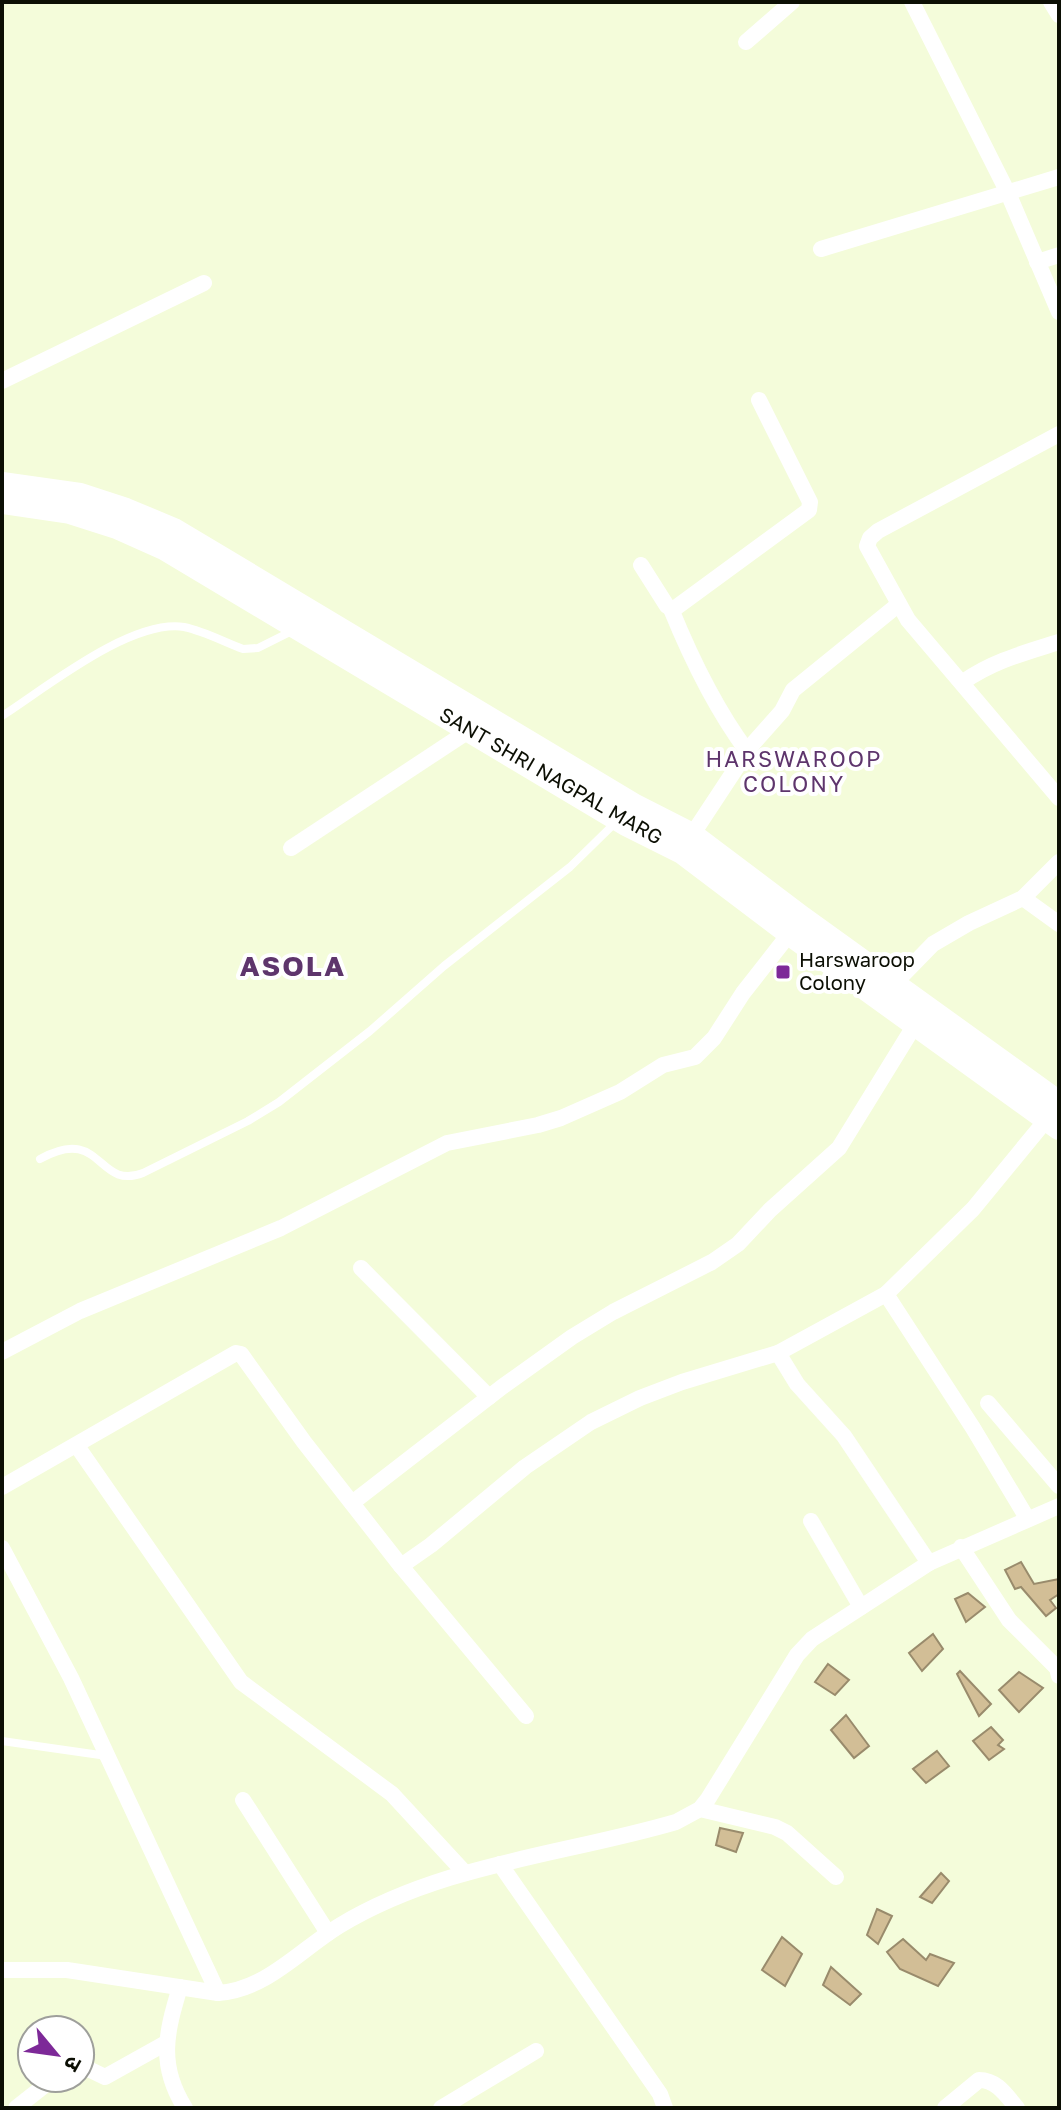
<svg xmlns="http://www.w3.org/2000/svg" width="1061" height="2110" viewBox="0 0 1061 2110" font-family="'Golos Text','Noto Sans Devanagari',sans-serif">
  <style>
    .building { fill: #d2be96; stroke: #998b6c; stroke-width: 2 }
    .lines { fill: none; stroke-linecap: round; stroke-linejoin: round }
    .lane { stroke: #fff; stroke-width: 8 }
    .street { stroke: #fff; stroke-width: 16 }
    .secondary { stroke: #fff; stroke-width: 24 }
    .poi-dot { fill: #7d2998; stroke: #fff; stroke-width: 3 }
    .labels { text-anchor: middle; stroke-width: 8; stroke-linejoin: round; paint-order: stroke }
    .street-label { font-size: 20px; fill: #0c0f04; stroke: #fff }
    .poi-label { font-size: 20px; fill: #0c0f04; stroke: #fff; text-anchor: start }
    .neighbourhood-label { font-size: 22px; letter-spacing: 2px; fill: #5e356c; stroke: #fff }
    .district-label { font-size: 28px; font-weight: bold; letter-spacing: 2px; fill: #5e356c; stroke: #fff }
  </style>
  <rect width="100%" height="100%" fill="#f4fcda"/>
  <!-- building -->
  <g class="building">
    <path d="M1021,1562l13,22 25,-5v15l-9,6 6,8 -10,8 -25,-29 -6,2 -10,-19z"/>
    <path d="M968,1593l17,14 -19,15 -11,-23z"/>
    <path d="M933,1634l10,15 -21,22 -13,-18z"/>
    <path d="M828,1664l21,16 -14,15 -20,-13z"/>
    <path d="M960,1671l31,33 -12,12 -22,-42z"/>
    <path d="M1019,1672l24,16 -24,24 -20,-22z"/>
    <path d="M846,1715l23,31 -15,12 -23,-28z"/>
    <path d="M991,1727l12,13 -5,5 6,4 -15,11 -16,-19z"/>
    <path d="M937,1751l12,15 -23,17 -13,-14z"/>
    <path d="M720,1828l23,5 -7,19 -20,-7z"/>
    <path d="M941,1873l8,8 -17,22 -12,-6z"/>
    <path d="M877,1909l15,7 -14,28 -11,-9z"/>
    <path d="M782,1937l20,17 -17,32 -23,-16z"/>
    <path d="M903,1939l23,21 4,-6 24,9 -16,23 -38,-17 -13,-17z"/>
    <path d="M831,1967l30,27 -11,11 -27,-20z"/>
  </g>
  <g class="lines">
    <!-- lane -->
    <g class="lane">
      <path d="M2,716c45,-29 129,-97 182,-89 20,4 40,15 59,22l15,-1 34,-17"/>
      <path d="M40,1159c63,-35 56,32 103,14l105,-52 31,-19 91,-71 74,-65 126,-99 46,-45"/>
      <path d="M2,1741l105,15"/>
    </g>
    <!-- street -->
    <g class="street">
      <path d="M912,2l96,191 51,119"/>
      <path d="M1051,2l8,13"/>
      <path d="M746,42l46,-40"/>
      <path d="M821,249l238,-72"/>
      <path d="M1037,262l22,-7"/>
      <path d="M2,381l202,-98"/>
      <path d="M1059,434l-181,97 -8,7 -3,8 41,74 151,178"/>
      <path d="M641,565l26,41 7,3 135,-99 1,-8 -51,-102"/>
      <path d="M671,609c20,49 44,99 76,142"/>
      <path d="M963,682c30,-21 61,-29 96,-40"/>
      <path d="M692,835l58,-88 32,-36 11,-21 106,-86"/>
      <path d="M291,848l179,-118"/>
      <path d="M1023,898l36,26"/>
      <path d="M894,984l39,-40 36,-21 54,-25 36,-36"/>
      <path d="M361,1268l128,129"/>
      <path d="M886,1294l87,134 54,90"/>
      <path d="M2,1352l78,-41 201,-83 166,-85 91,-18 23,-7 59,-26 43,-27 32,-8 19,-19 29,-45 47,-60"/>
      <path d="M778,1353l19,31 47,52 85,127"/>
      <path d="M988,1403l71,83"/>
      <path d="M77,1446l164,236 151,112 73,79"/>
      <path d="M2,1487l234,-134 5,1 63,88 97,124 125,150"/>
      <path d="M352,1503l150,-116 70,-50 41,-25 99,-50 26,-18 32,-34 69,-62 77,-125"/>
      <path d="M811,1521l50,86"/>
      <path d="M961,1547l48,73 48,48 2,8"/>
      <path d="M2,1548l69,130 147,315"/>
      <path d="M401,1566l30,-21 94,-78 66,-45 49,-24 42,-16 96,-29 108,-59 87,-85 74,-90"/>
      <path d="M243,1800l85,133"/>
      <path d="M700,1809l75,18 12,6 49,44"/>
      <path d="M500,1864l160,230 5,14"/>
      <path d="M2,1970h65l151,23c48,-3 82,-43 121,-67 102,-62 224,-71 337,-104l24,-13 8,-10 89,-144 15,-16 117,-76 130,-57"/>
      <path d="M180,1987c-14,46 -22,78 5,121"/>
      <path d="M80,2065l25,12 61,-34"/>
      <path d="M16,2108l38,-30"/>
      <path d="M441,2108l95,-57"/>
      <path d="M945,2108l34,-28c18,0 27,15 38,28"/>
    </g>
    <!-- secondary -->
    <g class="secondary">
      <path d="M2,484l78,11 46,15 48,20 461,276 57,29 110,83 257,185"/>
      <path d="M2,502l68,10 47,15 47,21 462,276 56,28 111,84 266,192"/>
    </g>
  </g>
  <!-- markers -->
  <rect class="poi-dot" x="775" y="964" width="16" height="16" rx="4"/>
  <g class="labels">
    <!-- street labels -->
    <g class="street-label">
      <text transform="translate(551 776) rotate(30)" y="7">SANT SHRI NAGPAL MARG</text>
    </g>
    <!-- poi labels -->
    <g class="poi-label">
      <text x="799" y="967">Harswaroop<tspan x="799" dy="23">Colony</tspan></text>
    </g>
    <!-- neighbourhood labels -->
    <g class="neighbourhood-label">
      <text x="794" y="767">HARSWAROOP<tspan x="794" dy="25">COLONY</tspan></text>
    </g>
    <!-- district labels -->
    <g class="district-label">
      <text x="293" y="976">ASOLA</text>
    </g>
  </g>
  <!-- border -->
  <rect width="1061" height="2110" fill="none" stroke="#0c0f04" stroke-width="8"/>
  <!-- north arrow -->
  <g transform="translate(56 2054) rotate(119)"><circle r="38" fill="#ffffff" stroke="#9e9f9b" stroke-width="2"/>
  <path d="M0-6L14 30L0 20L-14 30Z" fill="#7d2998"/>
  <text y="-12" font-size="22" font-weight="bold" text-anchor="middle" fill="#0c0f04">उ</text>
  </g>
</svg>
